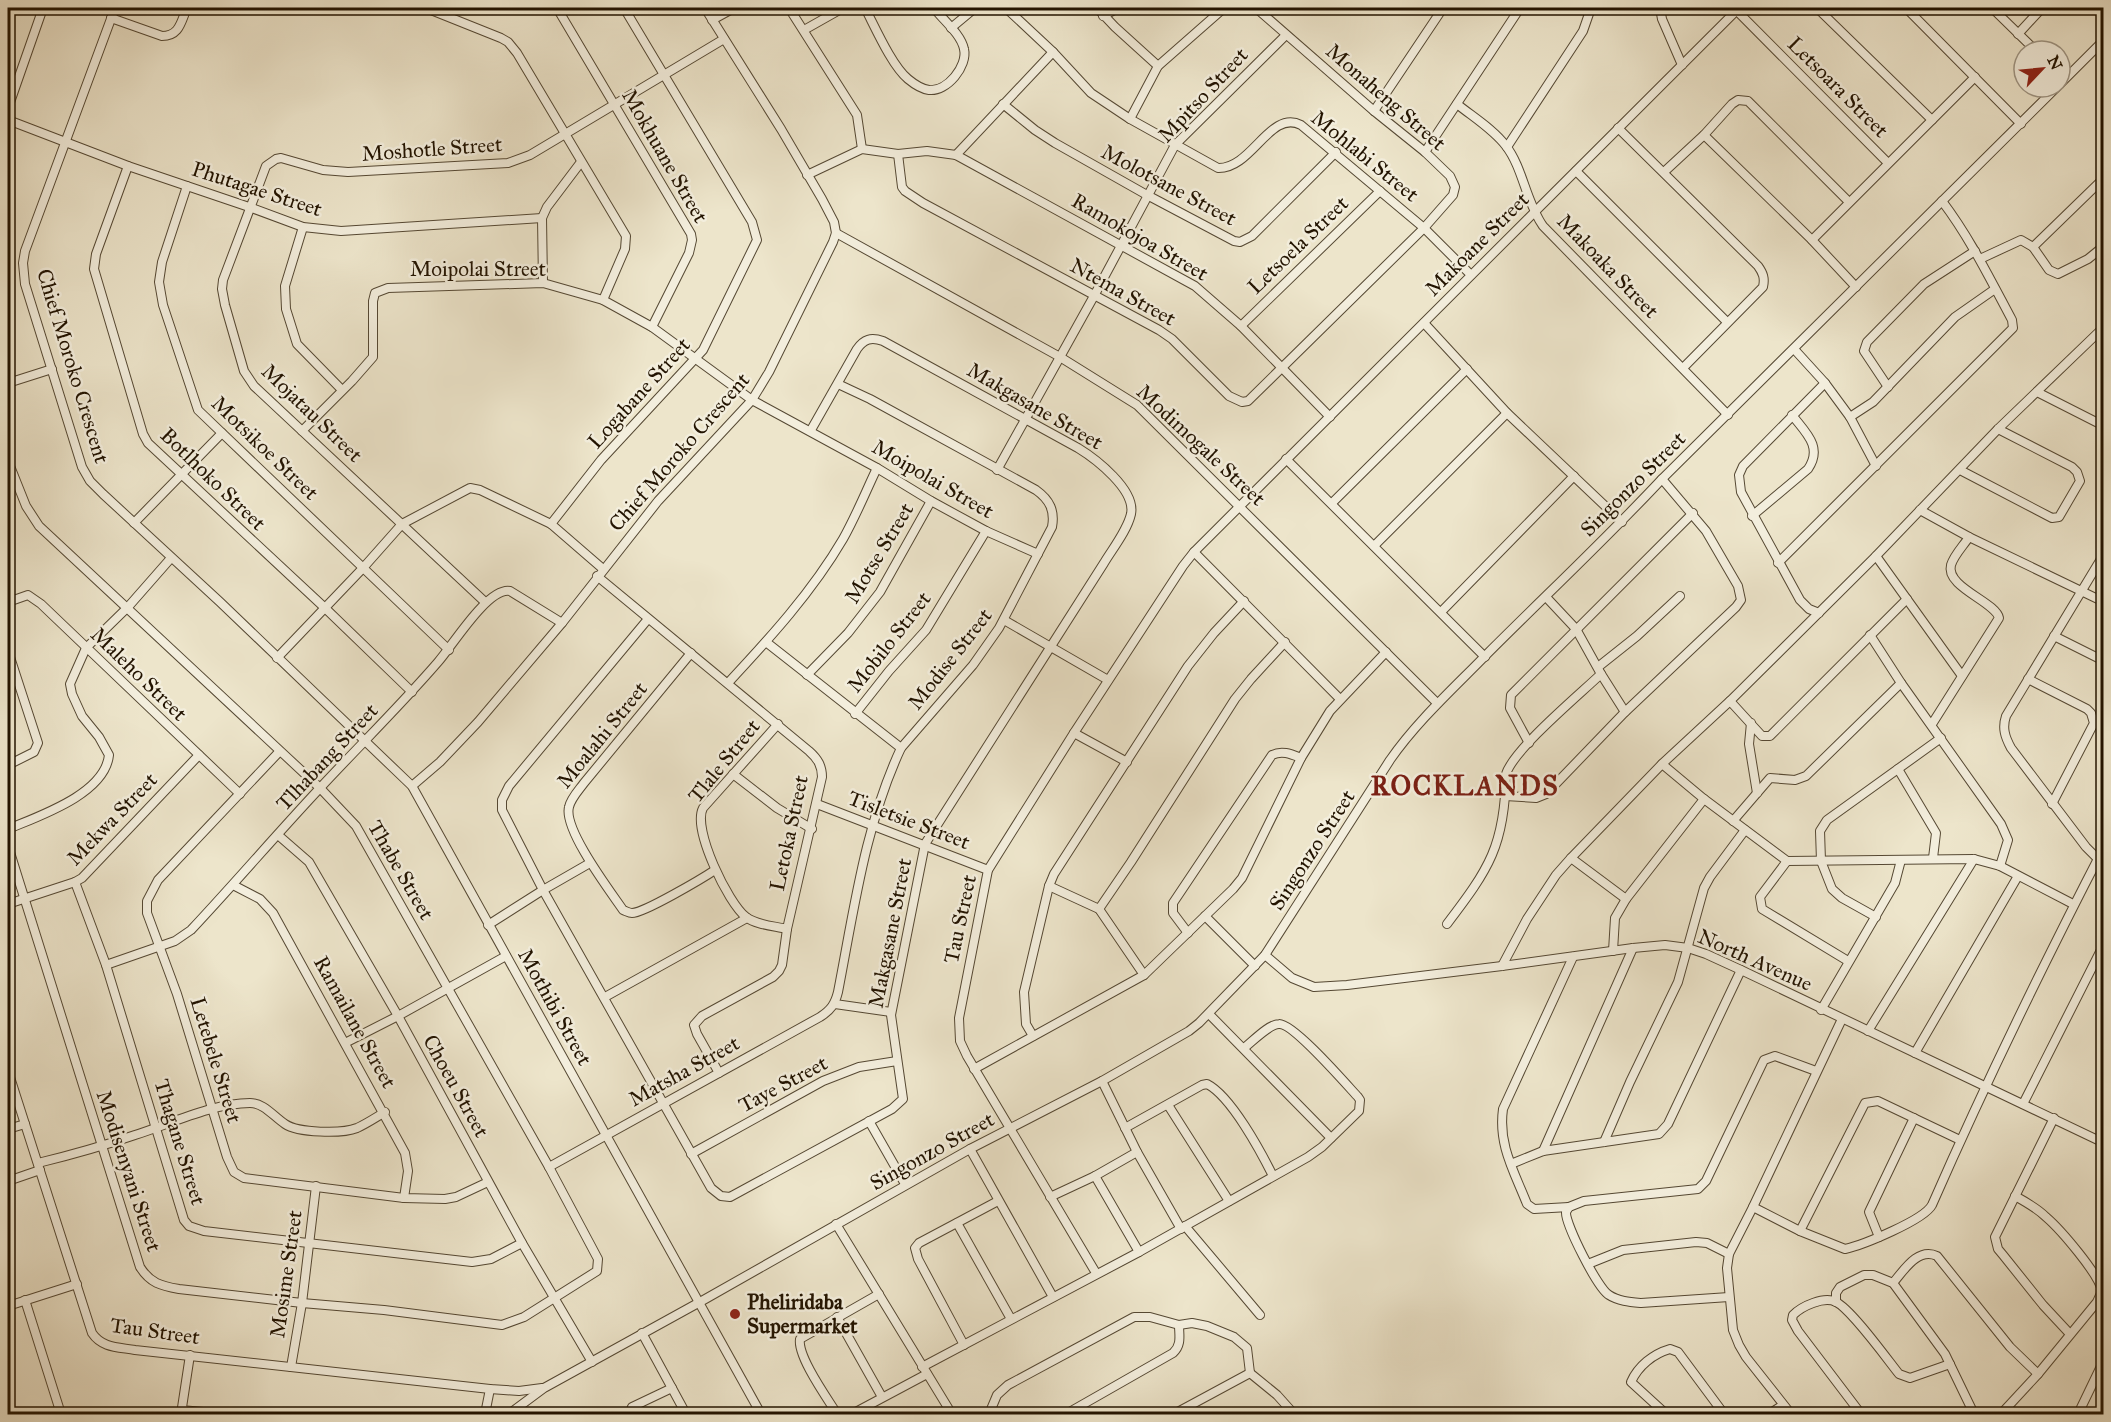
<svg xmlns="http://www.w3.org/2000/svg" width="2111" height="1422" viewBox="0 0 2111 1422" font-family="'IM FELL Great Primer',serif">
  <style>
    .lines { fill: none; stroke-linecap: round; stroke-linejoin: round }
    .minor-casing { stroke: #554833; stroke-width: 10 }
    .minor { stroke: #f3eedd; stroke-width: 8 }
    .poi-dot { fill: #8f2418; stroke: #f3eedd; stroke-width: 2 }
    .labels { text-anchor: middle; stroke-width: 5; stroke-linejoin: round; paint-order: stroke }
    .street-label { font-size: 21px; fill: #221300; stroke: #f3eedd }
    .poi-label { font-size: 21px; font-weight: bold; fill: #221300; stroke: #f3eedd; text-anchor: start }
    .district-label { font-size: 27px; font-weight: bold; letter-spacing: 1.5px; fill: #7a1f14; stroke: #f3eedd }
  </style>
  <rect width="100%" height="100%" fill="#ede5cb"/>
  <filter id="stains"><feTurbulence type="fractalNoise" baseFrequency=".00333" numOctaves="4"/><feColorMatrix values="0 0 0 0 .2 0 0 0 0 .09 0 0 0 0 .02 0 0 0 .5 -.17"/></filter>
  <radialGradient id="worn" r=".72"><stop offset=".6" stop-color="#630" stop-opacity="0"/><stop offset="1" stop-color="#630" stop-opacity=".3"/></radialGradient>
  <g class="lines">
    <!-- minor casing -->
    <g class="minor-casing">
      <g id="minor">
        <path d="M115,8l-90,243 -2,12 2,21 57,183 8,14 13,13 117,108 192,184 349,628"/>
        <path d="M426,8l75,30 7,4 9,11 109,183 -1,13 -22,51"/>
        <path d="M557,8l134,226 1,6 -3,13 -37,74"/>
        <path d="M789,8l68,107 5,34"/>
        <path d="M865,8c10,19 27,58 43,71 6,5 14,10 21,11 18,2 39,-24 35,-41 -3,-15 -21,-29 -30,-41"/>
        <path d="M1006,8l47,44 38,41 39,26 88,49c34,1 52,-59 83,-43l123,103 47,47"/>
        <path d="M1097,8l18,19 43,39"/>
        <path d="M1660,8l2,11 20,46"/>
        <path d="M1817,8l115,112"/>
        <path d="M1906,8l115,116"/>
        <path d="M1992,8l44,43"/>
        <path d="M1736,10l152,153"/>
        <path d="M1103,16l15,-8"/>
        <path d="M111,18l51,18c18,0 19,-15 25,-28"/>
        <path d="M712,20l22,-12"/>
        <path d="M951,28l24,-20"/>
        <path d="M804,30l39,-22"/>
        <path d="M2018,34l24,-26"/>
        <path d="M2060,84l44,-44"/>
        <path d="M1003,104l32,26 20,13 92,52 87,46 6,1 12,-6 84,-84"/>
        <path d="M1457,104c16,13 36,25 49,42 17,22 20,56 37,80l185,189"/>
        <path d="M8,108l35,-100"/>
        <path d="M1374,111l69,-103"/>
        <path d="M1130,119l28,-53 66,-58"/>
        <path d="M8,120l120,46 121,41 54,20 38,4 201,-13"/>
        <path d="M1618,128l140,138c5,7 7,12 5,21l-80,81"/>
        <path d="M1704,135l108,105 44,47"/>
        <path d="M1507,147l76,-116 8,-23"/>
        <path d="M1425,152l95,-144"/>
        <path d="M898,154l4,33 3,4 18,12 236,127 13,9 57,57 13,6 6,-1 176,-173 29,-33 2,-8 -5,-11 -25,-24 -51,-41 -118,-103"/>
        <path d="M956,155l97,-103"/>
        <path d="M128,166l-32,88 -2,15 49,165 5,9 177,165 87,84"/>
        <path d="M1576,171l151,151"/>
        <path d="M1664,172l40,-37 28,-31 6,-4 10,1 101,101"/>
        <path d="M807,175l55,-26 36,5 29,-3 29,4 239,131 46,40 89,91"/>
        <path d="M187,186l-25,76 -3,20 4,23 35,105 251,240"/>
        <path d="M303,227l-18,59 1,23 11,35 45,46"/>
        <path d="M836,233l224,124 77,48 300,298"/>
        <path d="M1812,240l163,-163"/>
        <path d="M2033,247l16,23 9,4 30,-15 16,-13"/>
        <path d="M1980,259l41,-19 12,7 71,-69"/>
        <path d="M543,283l-1,-65 5,-11 34,-45"/>
        <path d="M1424,323l83,90 115,109"/>
        <path d="M1241,326l139,-135"/>
        <path d="M1794,349l31,34 25,34 26,49"/>
        <path d="M8,383l44,-14"/>
        <path d="M1888,387l-24,-36 3,-9 57,-58 51,-33"/>
        <path d="M2037,392l67,34"/>
        <path d="M1850,417l23,-15 82,-85 40,-28"/>
        <path d="M302,431l50,-50 21,-24v-56l2,-8 13,-5 155,-5 60,17 49,27 100,73 125,68 54,33 55,30 52,23"/>
        <path d="M1286,459l199,198"/>
        <path d="M8,461l18,45 13,20 281,262 36,38 193,341 49,92 -1,12 -73,46 -22,8 -118,-15 -82,-7 -123,-14c-18,-3 -29,-6 -39,-22l-132,-421"/>
        <path d="M997,470l97,-174 81,-151 111,-110"/>
        <path d="M1960,470l92,48 7,-1 21,-36 -3,-9 -5,-5 -74,-38"/>
        <path d="M1332,503l135,-134"/>
        <path d="M1920,510l49,27 135,65"/>
        <path d="M1752,516l56,-47c15,-22 -2,-36 -16,-54"/>
        <path d="M134,523l88,-90"/>
        <path d="M551,524l50,-64 102,-110 54,-110 -5,-18 -128,-214"/>
        <path d="M1374,546l133,-133"/>
        <path d="M1194,552l146,147"/>
        <path d="M2104,554l-98,162c-4,12 -1,21 5,32l75,99 18,18"/>
        <path d="M1876,556l86,120"/>
        <path d="M1778,563l235,-235 -1,-8c-22,-41 -42,-82 -70,-119"/>
        <path d="M597,576l212,175c9,8 13,15 13,26l-35,152 -5,36 -3,6 -6,6 -71,39 -8,9 3,9 22,39"/>
        <path d="M1546,597l30,32 25,45 24,38"/>
        <path d="M8,602l20,-7 13,9 199,190"/>
        <path d="M485,602l-231,-216 -10,-15 -19,-66 -3,-16 1,-9 43,-114 10,-7 5,-1 42,12 25,2 160,-9 22,-8 194,-116"/>
        <path d="M1441,612l133,-136"/>
        <path d="M1819,613l-10,-4 -9,-9 -59,-108 -2,-17 4,-9 82,-83"/>
        <path d="M648,619l-139,167 -7,14v10l41,80 168,298 10,8 9,1 162,-88 11,-10 -12,-84 34,-171 179,-281c9,-15 23,-32 27,-49 5,-24 -35,-55 -53,-66l-195,-107c-12,-4 -19,-2 -26,8l-46,81"/>
        <path d="M1004,620l104,60"/>
        <path d="M1870,635l31,48 100,141 7,16 -8,26"/>
        <path d="M2054,636l50,25"/>
        <path d="M766,642l135,106"/>
        <path d="M8,651l30,92 -4,9 -26,13"/>
        <path d="M691,653l-107,130c-5,7 -13,15 -15,24 -6,22 41,84 54,103 3,1 6,3 9,3 12,0 71,-35 83,-43"/>
        <path d="M277,658l86,-90 39,-44 68,-36 10,2 71,34 52,45"/>
        <path d="M1598,667l39,-31 43,-40"/>
        <path d="M807,675l41,-42 32,-41 51,-91"/>
        <path d="M2028,679l59,30 4,4 3,10 -42,81"/>
        <path d="M728,683c41,-44 84,-91 115,-144 13,-23 23,-48 34,-71"/>
        <path d="M1730,701l32,35h8l137,-137"/>
        <path d="M855,714l34,-43 37,-41 60,-99"/>
        <path d="M1751,723l-2,21 8,49"/>
        <path d="M778,724l-75,84c-11,21 25,95 43,109 10,8 29,9 41,12"/>
        <path d="M1932,724l67,-106c-3,-16 -54,-31 -48,-53 3,-10 13,-20 18,-28"/>
        <path d="M1074,733l53,29"/>
        <path d="M1529,743l-19,-35 1,-13 182,-182"/>
        <path d="M279,752l-121,128 -11,21v12l30,81 50,163 7,15 10,6 160,20 41,1 11,-2 32,-15"/>
        <path d="M1662,764l42,35 83,62 187,-2 26,7 73,38"/>
        <path d="M1898,769l38,64 -3,25"/>
        <path d="M733,774l44,34 35,21"/>
        <path d="M412,786l28,-24 38,-40 84,-99 96,-122 94,-101 17,-28 64,-130 3,-9 -2,-11 -12,-23 -41,-70 -76,-121"/>
        <path d="M1505,796l31,2 10,-4 79,-82 111,-105 5,-7 -3,-14 -32,-55 -44,-52"/>
        <path d="M817,804l171,66"/>
        <path d="M1733,821l37,-43 25,2 11,-4 95,-93"/>
        <path d="M8,829c31,-13 97,-35 101,-74l-10,-18 -17,-21 -10,-22 -2,-10 16,-36 42,-41 43,-49"/>
        <path d="M278,835l31,27 89,154 124,227 70,119"/>
        <path d="M1571,858l55,41 78,-100"/>
        <path d="M1787,861l-27,36 2,12 86,52"/>
        <path d="M75,882l31,83 78,255 5,6 15,5 268,31 19,-3 31,-16"/>
        <path d="M233,885l27,14 13,14 132,240 3,18 -4,27"/>
        <path d="M1049,886l50,23 45,66"/>
        <path d="M8,904l67,-22 7,-4 117,-123"/>
        <path d="M1099,909l32,-47 104,-163 16,-20 34,-37"/>
        <path d="M1205,916l50,50"/>
        <path d="M1876,917l-34,-19 -10,-9 -11,-28 -1,-30 7,-11 114,-82"/>
        <path d="M1447,924c42,-55 58,-79 59,-150 8,-25 73,-79 95,-100"/>
        <path d="M488,925l55,-35 47,-27"/>
        <path d="M1188,933l-15,-20v-10l99,-148c10,-5 19,-1 29,3"/>
        <path d="M1613,951l2,-33 11,-19"/>
        <path d="M1265,955l27,23 22,9 33,-2 155,-19 131,-18 32,-3 23,3 18,6 35,16 363,173"/>
        <path d="M106,965l69,-24 16,-11c44,-47 85,-95 129,-142 39,-42 80,-82 118,-126 15,-17 50,-75 72,-71l52,32"/>
        <path d="M1502,966l25,-47 29,-44 15,-17 91,-94 68,-63 146,-145 122,-127 106,-102"/>
        <path d="M605,997l142,-79"/>
        <path d="M835,1004l56,8"/>
        <path d="M1821,1010l74,-127 6,-23"/>
        <path d="M1209,1014l122,124"/>
        <path d="M1868,1031l106,-172"/>
        <path d="M1033,1036l-7,-12 -2,-32 25,-106 5,-12 134,-208 26,-33 30,-32"/>
        <path d="M345,1043l53,-27 108,-60"/>
        <path d="M1915,1053l103,-177"/>
        <path d="M974,1069l170,-94 89,-86 9,-11 59,-120 29,-47 56,-59"/>
        <path d="M8,1071l84,262c10,15 26,14 43,17l355,39 29,2 23,-3"/>
        <path d="M1102,1081l35,71 44,77"/>
        <path d="M2023,1104l81,-160"/>
        <path d="M1168,1105l61,96"/>
        <path d="M2054,1118l-59,119 3,12 5,6 40,50 27,29"/>
        <path d="M869,1121l36,63"/>
        <path d="M1125,1128l77,-43 5,-1c24,12 54,68 66,92"/>
        <path d="M8,1129l17,-5"/>
        <path d="M1604,1142l26,-60 48,-100 26,-94 6,-11 35,-47"/>
        <path d="M970,1149l83,148"/>
        <path d="M1543,1151l90,-203"/>
        <path d="M691,1154l132,-73 36,-14 38,-6"/>
        <path d="M38,1163c33,-8 65,-17 97,-28 35,-11 78,-32 115,-32 14,0 23,13 35,21 13,9 57,10 72,4 9,-4 18,-10 28,-16"/>
        <path d="M1511,1164l32,-13 116,-17 9,-10 73,-154"/>
        <path d="M549,1167l271,-150c11,-7 15,-13 18,-25 16,-82 27,-167 63,-244l72,-83 26,-37 53,-101c3,-16 -2,-27 -16,-37l-166,-91 -32,-15"/>
        <path d="M1095,1176l44,76"/>
        <path d="M8,1181l32,-11"/>
        <path d="M1050,1197l45,-21 42,-24"/>
        <path d="M1569,1207l-35,2 -7,-5c-13,-33 -29,-59 -24,-95l70,-152"/>
        <path d="M1753,1207l47,24 45,18c18,-4 79,-29 87,-44 53,-121 111,-240 172,-358"/>
        <path d="M957,1223l54,96"/>
        <path d="M836,1224l114,187 11,3"/>
        <path d="M1185,1226l75,89"/>
        <path d="M1800,1231l65,-128 13,-2 82,39"/>
        <path d="M1879,1237l-10,-25 45,-94"/>
        <path d="M1588,1264l35,-14 73,-8 11,1 22,11"/>
        <path d="M1096,1273l-129,-217 -7,-15 -1,-23 29,-148 86,-137 109,-167 11,-14 545,-544"/>
        <path d="M1893,1283c11,-13 25,-36 44,-27l73,91 28,27"/>
        <path d="M1729,1297l-88,6c-11,-1 -23,-2 -32,-8 -11,-6 -44,-71 -43,-83l3,-5 15,-6 114,-12 8,-8 58,-121 11,-4 41,15"/>
        <path d="M25,1300l36,114"/>
        <path d="M1836,1302v-9l4,-6 24,-12h9l20,8 52,71 29,60"/>
        <path d="M8,1306l69,-22"/>
        <path d="M837,1317l45,80"/>
        <path d="M642,1333l44,81"/>
        <path d="M964,1345l-46,-86 -3,-11 4,-5 79,-42"/>
        <path d="M291,1367l11,-64 14,-117"/>
        <path d="M922,1367l217,-115 169,-95 14,-10 37,-36 1,-11 -2,-3c-12,-13 -65,-74 -79,-73 -10,0 -27,18 -35,24"/>
        <path d="M1250,1373l27,22 17,19"/>
        <path d="M181,1410l44,4"/>
        <path d="M8,1412v2"/>
        <path d="M181,1414l9,-59"/>
        <path d="M485,1414l5,-25"/>
        <path d="M509,1414l35,-26 156,-86 270,-153 132,-68 87,-50 10,-8 66,-68 125,-195c28,-40 64,-72 98,-107 58,-58 118,-114 174,-174l395,-392"/>
        <path d="M629,1414l3,-7 40,-19"/>
        <path d="M837,1414c-10,-16 -40,-58 -37,-75l79,-45"/>
        <path d="M852,1414l75,-40"/>
        <path d="M989,1414l8,-19 11,-10 126,-68h16l29,8 13,-2 15,3 27,11 13,11 3,25"/>
        <path d="M1066,1414l107,-61c9,-8 6,-18 6,-28"/>
        <path d="M1174,1414l76,-41"/>
        <path d="M1666,1414l-35,-32c7,-16 22,-28 39,-33l8,3 46,62"/>
        <path d="M1769,1414l14,-9"/>
        <path d="M1791,1414l-45,-57 -7,-12 -6,-15 -6,-62 2,-14 24,-47 89,-188"/>
        <path d="M1861,1414l-63,-83 -6,-11 1,-5c9,-9 31,-19 43,-13 15,7 51,57 63,72l11,4 40,-14"/>
        <path d="M2001,1414l37,-40 59,-72 5,-11c-3,-17 -42,-62 -56,-74 -9,-9 -20,-15 -31,-21"/>
        <path d="M2078,1414l26,-54"/>
      </g>
    </g>
    <!-- minor -->
    <use href="#minor" class="minor"/>
  </g>
  <!-- markers -->
  <circle class="poi-dot" cx="735" cy="1314" r="6"/>
  <g class="labels">
    <!-- street labels -->
    <g class="street-label">
      <text transform="translate(1838 87) rotate(45)" y="7">Letsoara Street</text>
      <text transform="translate(1203 95) rotate(-47)" y="7">Mpitso Street</text>
      <text transform="translate(1386 97) rotate(41)" y="7">Monaheng Street</text>
      <text transform="translate(432 149) rotate(-4)" y="7">Moshotle Street</text>
      <text transform="translate(665 156) rotate(60)" y="7">Mokhuane Street</text>
      <text transform="translate(1365 156) rotate(39)" y="7">Mohlabi Street</text>
      <text transform="translate(1169 185) rotate(28)" y="7">Molotsane Street</text>
      <text transform="translate(257 189) rotate(18)" y="7">Phutagae Street</text>
      <text transform="translate(1140 237) rotate(30)" y="7">Ramokojoa Street</text>
      <text transform="translate(1477 244) rotate(-45)" y="7">Makoane Street</text>
      <text transform="translate(1298 245) rotate(-44)" y="7">Letsoela Street</text>
      <text transform="translate(1608 266) rotate(46)" y="7">Makoaka Street</text>
      <text x="478" y="276">Moipolai Street</text>
      <text transform="translate(1123 292) rotate(29)" y="7">Ntema Street</text>
      <text transform="translate(73 366) rotate(73)" y="7">Chief Moroko Crescent</text>
      <text transform="translate(639 393) rotate(-48)" y="7">Logabane Street</text>
      <text transform="translate(1035 406) rotate(30)" y="7">Makgasane Street</text>
      <text transform="translate(312 413) rotate(44)" y="7">Mojatau Street</text>
      <text transform="translate(1201 445) rotate(43)" y="7">Modimogale Street</text>
      <text transform="translate(265 448) rotate(44)" y="7">Motsikoe Street</text>
      <text transform="translate(679 452) rotate(-49)" y="7">Chief Moroko Crescent</text>
      <text transform="translate(213 479) rotate(44)" y="7">Botlhoko Street</text>
      <text transform="translate(933 479) rotate(30)" y="7">Moipolai Street</text>
      <text transform="translate(1633 484) rotate(-45)" y="7">Singonzo Street</text>
      <text transform="translate(879 553) rotate(-59)" y="7">Motse Street</text>
      <text transform="translate(889 642) rotate(-52)" y="7">Mobilo Street</text>
      <text transform="translate(950 659) rotate(-52)" y="7">Modise Street</text>
      <text transform="translate(139 674) rotate(44)" y="7">Maleho Street</text>
      <text transform="translate(602 735) rotate(-51)" y="7">Moalahi Street</text>
      <text transform="translate(327 757) rotate(-47)" y="7">Tlhabang Street</text>
      <text transform="translate(724 761) rotate(-51)" y="7">Tlale Street</text>
      <text transform="translate(112 819) rotate(-46)" y="7">Mekwa Street</text>
      <text transform="translate(909 820) rotate(21)" y="7">Tisletsie Street</text>
      <text transform="translate(789 833) rotate(-78)" y="7">Letoka Street</text>
      <text transform="translate(1312 850) rotate(-57)" y="7">Singonzo Street</text>
      <text transform="translate(401 870) rotate(60)" y="7">Thabe Street</text>
      <text transform="translate(960 919) rotate(-78)" y="7">Tau Street</text>
      <text transform="translate(890 933) rotate(-79)" y="7">Makgasane Street</text>
      <text transform="translate(1755 960) rotate(24)" y="7">North Avenue</text>
      <text transform="translate(555 1007) rotate(61)" y="7">Mothibi Street</text>
      <text transform="translate(355 1022) rotate(61)" y="7">Ramailane Street</text>
      <text transform="translate(216 1060) rotate(73)" y="7">Letebele Street</text>
      <text transform="translate(684 1071) rotate(-29)" y="7">Matsha Street</text>
      <text transform="translate(783 1084) rotate(-28)" y="7">Taye Street</text>
      <text transform="translate(456 1086) rotate(61)" y="7">Choeu Street</text>
      <text transform="translate(180 1142) rotate(73)" y="7">Thagane Street</text>
      <text transform="translate(932 1151) rotate(-29)" y="7">Singonzo Street</text>
      <text transform="translate(129 1171) rotate(72)" y="7">Modisenyani Street</text>
      <text transform="translate(286 1274) rotate(-82)" y="7">Mosime Street</text>
      <text transform="translate(155 1331) rotate(8)" y="7">Tau Street</text>
    </g>
    <!-- poi labels -->
    <g class="poi-label">
      <text x="747" y="1309">Pheliridaba<tspan x="747" dy="24">Supermarket</tspan></text>
    </g>
    <!-- district labels -->
    <g class="district-label">
      <text x="1465" y="795">ROCKLANDS</text>
    </g>
  </g>
  <!-- margin -->
  <rect width="2111" height="1422" fill="none" stroke="#ede5cb" stroke-width="30"/>
  <rect x="9" y="9" width="2093" height="1404" fill="none" stroke="#221300" stroke-width="3"/>
  <rect x="15" y="15" width="2081" height="1392" fill="none" stroke="#221300" stroke-width="1.5"/>
  <!-- north arrow -->
  <g transform="translate(2042 69) rotate(64)"><circle r="28" fill="#f3eedd" stroke="#9f9685" stroke-width="1.5"/>
  <path d="M0-4.5L10 22L0 15L-10 22Z" fill="#8f2418"/>
  <text y="-9" font-size="16" font-weight="bold" text-anchor="middle" fill="#221300">N</text>
  </g>
  <rect width="100%" height="100%" filter="url(#stains)"/>
  <rect width="100%" height="100%" fill="url(#worn)"/>
</svg>
